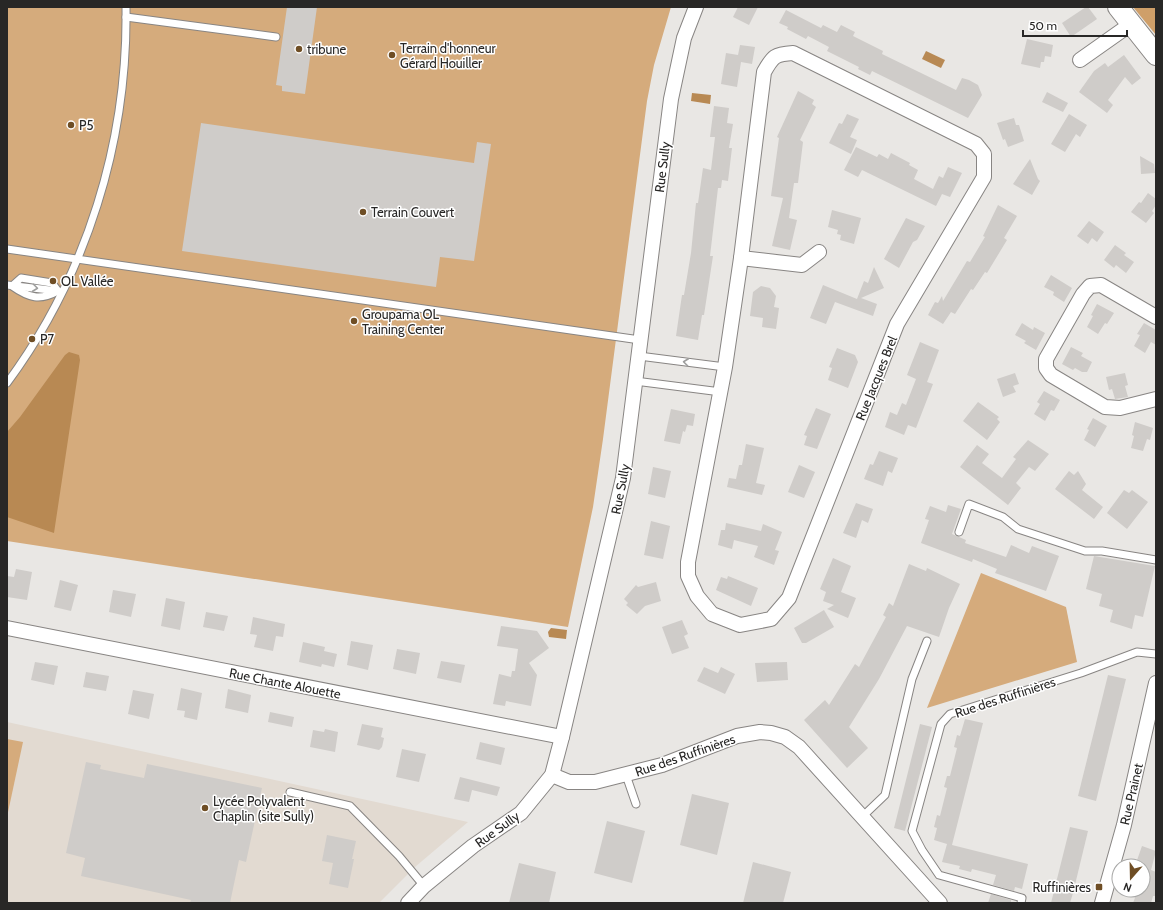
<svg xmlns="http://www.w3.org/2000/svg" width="1163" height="910" viewBox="0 0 1163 910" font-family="Cabin,sans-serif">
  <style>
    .built { fill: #e2dad1 }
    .green { fill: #d5ab7c }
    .forest { fill: #cf9f69 }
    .water { fill: #b88953 }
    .building { fill: #cfccc9 }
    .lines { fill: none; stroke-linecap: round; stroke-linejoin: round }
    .lane-casing { stroke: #888583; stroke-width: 9 }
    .street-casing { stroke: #888583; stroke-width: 16 }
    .secondary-casing { stroke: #888583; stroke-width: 22 }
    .lane { stroke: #fff; stroke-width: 7 }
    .street { stroke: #fff; stroke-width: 14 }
    .secondary { stroke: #fff; stroke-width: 20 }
    .oneway { stroke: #9e9e9d }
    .poi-dot { fill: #6f4e25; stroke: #fff; stroke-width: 1.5 }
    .labels { text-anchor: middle; stroke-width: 3; stroke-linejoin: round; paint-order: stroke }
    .poi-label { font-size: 13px; fill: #282726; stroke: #fff; text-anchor: start }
    .street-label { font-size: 13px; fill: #282726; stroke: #fff }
  </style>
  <rect width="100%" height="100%" fill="#e9e7e4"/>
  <!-- built -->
  <path class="built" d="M7,722l461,100 -53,45 -36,36h-372z"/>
  <!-- green -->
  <g class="green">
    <path d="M7,7h664l-17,58 -7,36 -44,338 -10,68 -25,120 -561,-86z"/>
    <path d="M981,573l85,34 11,55 -150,46z"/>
    <path d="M7,739l16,3 -16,75z"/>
  </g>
  <!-- forest -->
  <path class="forest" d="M1133,7h23v28z"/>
  <!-- water -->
  <g class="water">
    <path d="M926,51l19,9 -4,8 -19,-9z"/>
    <path d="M692,93l19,2 -1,9 -19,-3z"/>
    <path d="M69,352l10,3 1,5 -26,173 -47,-16v-85l13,-15 45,-62z"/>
    <path d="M551,628l16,2 -1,9 -17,-2 -1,-5z"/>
  </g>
  <!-- building -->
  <g class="building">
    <path d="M287,7h30l-12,87 -23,-3v-5l-6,-1z"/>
    <path d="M738,7h20l-9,18 -16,-8z"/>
    <path d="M1086,7h2l9,12 -26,18 -9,-14z"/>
    <path d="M786,10l35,18 2,-3 14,7 4,-7 14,7 -2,4 30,15 -1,3 74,36 6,-12 7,2 9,5 4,10 -14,23 -96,-47 -2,4 -12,-6 1,-2 -32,-16 2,-4 -21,-11 -2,3 -19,-10 1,-2 -9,-4z"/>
    <path d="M1027,39l26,6 -2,12 -6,-1 -1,6h-3l-1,6 -19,-4z"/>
    <path d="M740,45l15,2 -3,17 -11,-2 -4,25 -16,-3 5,-31 12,2z"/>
    <path d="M1124,55l17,23 -9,7 -7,-8 -17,23 5,5 -6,8 -28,-21 15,-21 11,-8 3,4z"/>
    <path d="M798,91l16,9 -2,4 4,3 -16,33 3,2 -5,41h-4l-5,35 8,2 -7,30 -18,-4 11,-48 -12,-2 8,-58 -2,-1z"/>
    <path d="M1047,92l21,11 -5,9 -21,-10z"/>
    <path d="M714,106l15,2 -2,15 6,1 -4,24h3l-4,33 -6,-1 -1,8h-3l-8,68h3l-9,59h-2l-4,25 -22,-4 6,-41h2l7,-42 5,-50h2l5,-35 8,2 4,-33h-5z"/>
    <path d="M847,114l12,5 -9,18 7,3 -6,14 -22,-11 10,-20 3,1z"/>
    <path d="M1069,114l18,11 -7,12 -4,-3 -11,18 -14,-8z"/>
    <path d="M1014,118l2,7h3l5,16 -16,6 -3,-8 -2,1 -6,-17z"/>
    <path d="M201,123l273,40 3,-21 14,2 -17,117 -34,-4 -4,30 -254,-36z"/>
    <path d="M856,147l21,10 2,-3 9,5 3,-6 19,10 -1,2 9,5 -4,9 19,10 6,-13 4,2 5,-11 14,6 -12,24 -8,-3 -6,12 -74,-36 -4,7 -14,-7z"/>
    <path d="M1140,156l14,8 1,9 -14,1z"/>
    <path d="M1030,159l8,20 2,2 -8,14 -19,-11z"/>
    <path d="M1148,193l8,6v6l-4,6 2,2 -8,10 -15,-11 8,-10 2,1z"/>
    <path d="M998,205l19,11 -13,22 3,2 -20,33 -2,-1 -12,18 -2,-1 -16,25 -4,-2 -8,12 -15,-9 7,-13 3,1 4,-7 1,5 24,-40 3,1 15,-25 -2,-1z"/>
    <path d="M832,210l29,8 -7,26 -14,-4 1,-5 -4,-1 1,-4 -10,-3z"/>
    <path d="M906,218l19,8 -8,14 -4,2 -14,26 -15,-9z"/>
    <path d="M1089,221l15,11 -7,10 -5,-4 -4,6 -11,-8z"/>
    <path d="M1115,245l11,8 -2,2 10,7 -8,11 -10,-8 -2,3 -10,-8z"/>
    <path d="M874,267l10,21 -23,10 16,6 -4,12 -38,-14 -9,22 -16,-6 13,-33 34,14 7,-18 4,2z"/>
    <path d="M1051,275l21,13 -8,14 -11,-7 1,-3 -10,-5z"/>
    <path d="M761,286l9,2 6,8 -2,11 5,1 -3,21 -14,-2 1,-9 -13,-2 3,-24z"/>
    <path d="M1097,304l17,9 -7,11 -2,-1 -7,11 -11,-7 6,-11 -2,-1z"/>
    <path d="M1022,323l11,7 1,-3 11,6 -9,17 -12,-7 2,-2 -11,-6z"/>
    <path d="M1144,323l12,7v15l-5,-3 -6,11 -11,-7 6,-11 -3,-1z"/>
    <path d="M920,342l19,8 -12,32 6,2 -17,44 -8,-3 -4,10 -19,-8 5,-15 7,3 5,-12 4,2 10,-26 -9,-4z"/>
    <path d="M1071,347l12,6 -2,3 11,6 -5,10h-5l-7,-4 -2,2 -11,-6z"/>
    <path d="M837,348l18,7 3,7 -10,26 -20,-8 4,-12 -3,-1z"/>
    <path d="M1015,373l4,11 -6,2 3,6 -13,5 -6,-18z"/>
    <path d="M1125,373l3,12 -3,1 3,11 -13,2 -3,-10 -3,1 -3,-13z"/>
    <path d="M1044,391l16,9 -6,11 -3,-1 -6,11 -11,-7 6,-10 -3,-2z"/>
    <path d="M978,402l21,15 -2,2 3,3 -13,18 -24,-19z"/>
    <path d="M816,408l15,6 -14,35 -13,-4 3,-9 -3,-1z"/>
    <path d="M671,409l24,5 -2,12 -6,-1 -2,7 -2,-1 -3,13 -16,-3z"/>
    <path d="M1093,418l14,8 -12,21 -11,-7 5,-10 -2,-1z"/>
    <path d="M1135,422l18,6 -3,12 -3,-1 -4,12 -12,-3 3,-12 -2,-1z"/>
    <path d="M1028,440l21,14 -14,17 -6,-4 -13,16 5,5 -13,17 -48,-38 17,-22 12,9 -7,9 20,15 14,-19 -3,-2z"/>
    <path d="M746,444l18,4 -8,35 9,2 -3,10 -35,-8 2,-9 7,1 3,-14h3z"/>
    <path d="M879,451l19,7 -6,15 -4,-2 -5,15 -19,-7 6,-15 3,1z"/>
    <path d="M799,465l16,7 -11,26 -16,-6z"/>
    <path d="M653,467l18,4 -6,27 -17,-4z"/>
    <path d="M1069,471l5,4 4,-4 8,13 -4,6 21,17 -9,12 -39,-30z"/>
    <path d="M1124,490l5,3 3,-3 16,12 -21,27 -20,-16z"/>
    <path d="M856,503l17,6 -5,14 -6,-3 -6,18 -13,-5z"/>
    <path d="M948,505l13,4 -9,25 14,6 -1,3 41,14 5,-12 18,8 3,-7 27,10 -13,35 -51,-18 2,-4 -24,-10 -1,3 -51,-19 8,-23 -4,-1 5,-13 16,6z"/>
    <path d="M651,521l19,5 -7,33 -19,-4z"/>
    <path d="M726,523l35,8 2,-7 19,8 -7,18 4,1 -5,14 -20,-8 4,-11 -24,-6 -2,9 -14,-4 3,-15h4z"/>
    <path d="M1094,556l61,10 -12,51 -8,-2 -3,14 -22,-7 3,-12 -14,-4 3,-12 -16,-5z"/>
    <path d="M833,558l18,8 -10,26 15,6 -8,20 -21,-9 7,-4 -11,-4 3,-9 -6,-3z"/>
    <path d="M909,564l17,7 1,-3 33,16 -11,24 -10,29 -32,-11 -28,53 -30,48 19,21 -21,20 -43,-48 21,-20 4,5 26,-41 4,3 27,-50 -3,-2 6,-12 4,3z"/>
    <path d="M16,569l16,3 -5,28 -20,-3v-21l7,1z"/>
    <path d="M728,576l30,12 -7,18 -35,-16 5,-13 6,2z"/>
    <path d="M60,580l18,5 -7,26 -17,-4z"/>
    <path d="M656,582l5,19 -16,5 -8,8 -11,-9 2,-2 -4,-4 12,-14 2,2z"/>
    <path d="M113,590l23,4 -5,23 -22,-5z"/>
    <path d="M166,598l19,4 -5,28 -19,-4z"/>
    <path d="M824,610l10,17 -28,16h-4l-8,-15z"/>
    <path d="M206,612l22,4 -4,15 -21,-4z"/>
    <path d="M253,617l32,7 -2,13 -7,-1 -3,15 -19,-4 3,-12 -7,-1z"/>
    <path d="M682,620l6,14 -4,2 5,12 -17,6 -10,-27z"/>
    <path d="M501,626l36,5 12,17 -20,15 8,12 -6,31 -25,-5 -1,5 -12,-2 6,-30 12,3 1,-6h3l3,-22 -21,-3z"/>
    <path d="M351,641l22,4 -5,25 -21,-5z"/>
    <path d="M303,642l22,5 -1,4 13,3 -3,13 -12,-3 -1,3 -22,-5z"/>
    <path d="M397,649l23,4 -4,21 -23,-5z"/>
    <path d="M441,661l24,4 -4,18 -24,-5z"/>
    <path d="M35,662l23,4 -4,19 -23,-5z"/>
    <path d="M787,662l1,18 -31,2 -2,-19z"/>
    <path d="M704,667l14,6 3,-6 14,7 -10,20 -28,-13z"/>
    <path d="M86,672l23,4 -3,15 -23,-4z"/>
    <path d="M1108,675l18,4 -30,122 -18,-5z"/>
    <path d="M181,688l21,5 -5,27 -13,-3 1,-6 -8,-1z"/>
    <path d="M228,689l23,6 -3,18 -23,-5z"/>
    <path d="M133,690l21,4 -5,25 -21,-5z"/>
    <path d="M270,712l24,5 -2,10 -24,-5z"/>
    <path d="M965,719l18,4 -31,122 76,19 -6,25 -7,-2 -1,4 -21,-6 3,-10 -24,-6 -1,3 -12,-3 1,-3 -18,-4 5,-18 -13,-4 3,-12 -3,-1 3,-12 3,1 7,-28 -3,-1 3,-11h3l7,-28 -3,-1 3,-12 3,1z"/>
    <path d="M362,724l21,4 -2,9 3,1 -2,9 -3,3 -22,-5z"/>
    <path d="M920,724l12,3 -27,104 -11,-3z"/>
    <path d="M325,729l13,3 -3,20 -25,-5 3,-17 11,2z"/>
    <path d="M480,742l25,6 -4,17 -25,-6z"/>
    <path d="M402,749l24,5 -7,28 -23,-5z"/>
    <path d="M86,762l15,3 -1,4 44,9 3,-14 115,24 -16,74 -7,-2 -9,43h-40l1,-3 -110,-24 4,-18 -19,-5z"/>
    <path d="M460,777l40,10 -3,9 -25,-6 -3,12 -15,-3z"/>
    <path d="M692,794l37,9 -12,52 -37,-10z"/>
    <path d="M607,821l38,10 -13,52 -38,-10z"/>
    <path d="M1070,827l18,4 -15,62 -3,10h-19z"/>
    <path d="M327,835l29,6 -4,18h2l-6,29 -19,-4 4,-21 -11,-2z"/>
    <path d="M1142,846l14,5 -5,19 5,2v24h-3l-2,7h-18l5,-13h5v-24h-8z"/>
    <path d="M753,862l38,10 -8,31h-40z"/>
    <path d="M519,863l37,9 -7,31h-40z"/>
    <path d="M991,894l20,6v3h-23z"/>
  </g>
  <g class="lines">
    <!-- lane casing -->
    <g class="lane-casing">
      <g id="lane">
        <path d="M126,17l150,20"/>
        <path d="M7,249l633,91"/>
        <path d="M21,278l31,5 6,8c-18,10 -29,7 -46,-5z"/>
        <path d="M7,285l51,6"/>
        <path d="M639,356l86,11"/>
        <path d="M635,381l86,11"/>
        <path d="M7,383c80,-108 121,-242 119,-376"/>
        <path d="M959,532l10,-28 34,13 15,12 67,22h17l54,9"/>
        <path d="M626,775l10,29"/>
        <path d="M290,792l60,14 49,50 25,30"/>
        <path d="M862,817l23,-22 27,-116 15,-38"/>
        <path d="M1021,903l1,-5 -83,-23 -17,-25 -10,-19 29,-107 9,-10 131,-41 56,-21 19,2"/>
      </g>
    </g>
    <!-- street casing -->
    <g class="street-casing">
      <g id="street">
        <path d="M793,53l183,91 8,10v23l-87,147 -108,274 -18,21 -31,6 -28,-11 -15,-18 -9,-20v-14l37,-195 16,-109 23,-186c9,-16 11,-18 29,-19z"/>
        <path d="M1080,60l51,-36"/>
        <path d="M741,258l61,7 17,-13"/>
        <path d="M1156,317l-55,-32 -11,1 -7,8 -37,65v9l5,7 54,32 15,1 36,-9"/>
        <path d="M7,628l555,109"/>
        <path d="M552,775l17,7h26l67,-17 75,-29 23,-4 11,1 14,4 14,10 141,156"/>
        <path d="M408,903l16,-17 49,-40 48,-33 31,-38 10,-38 61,-259 48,-379 13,-61 12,-31"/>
        <path d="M1102,903l22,-78 32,-142"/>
      </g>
    </g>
    <!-- secondary casing -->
    <g class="secondary-casing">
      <path id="secondary" d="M1118,7l38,48"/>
    </g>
    <!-- lane -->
    <use href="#lane" class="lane"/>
    <!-- street -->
    <use href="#street" class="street"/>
    <!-- secondary -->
    <use href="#secondary" class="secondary"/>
  </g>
  <!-- one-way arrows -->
  <defs><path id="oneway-chevron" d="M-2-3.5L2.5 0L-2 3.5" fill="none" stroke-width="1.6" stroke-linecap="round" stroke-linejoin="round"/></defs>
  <g class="oneway">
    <use href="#oneway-chevron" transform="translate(35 288) rotate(7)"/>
    <use href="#oneway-chevron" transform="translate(686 362) rotate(-173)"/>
  </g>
  <!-- markers -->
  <g class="poi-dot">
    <circle cx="299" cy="49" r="4"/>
    <circle cx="392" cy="55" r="4"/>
    <circle cx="71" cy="125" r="4"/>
    <circle cx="363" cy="212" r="4"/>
    <circle cx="53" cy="281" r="4"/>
    <circle cx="354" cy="321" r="4"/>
    <circle cx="32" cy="339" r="4"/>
    <circle cx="205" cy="808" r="4"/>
    <rect x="1095" y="883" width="8" height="8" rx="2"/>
  </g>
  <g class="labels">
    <!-- poi labels -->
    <g class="poi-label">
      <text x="400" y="53">Terrain d'honneur<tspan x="400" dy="15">Gérard Houiller</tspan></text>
      <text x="307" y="54">tribune</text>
      <text x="79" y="130">P5</text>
      <text x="371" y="217">Terrain Couvert</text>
      <text x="61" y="286">OL Vallée</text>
      <text x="362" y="319">Groupama OL<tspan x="362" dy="15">Training Center</tspan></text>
      <text x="40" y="344">P7</text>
      <text x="213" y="806">Lycée Polyvalent<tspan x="213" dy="15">Chaplin (site Sully)</tspan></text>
      <text x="1091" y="892" text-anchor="end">Ruffinières</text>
    </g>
    <!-- street labels -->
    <g class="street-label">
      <text transform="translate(662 167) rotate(-83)" y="5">Rue Sully</text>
      <text transform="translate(876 378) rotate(-68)" y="5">Rue Jacques Brel</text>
      <text transform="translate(620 489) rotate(-79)" y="5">Rue Sully</text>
      <text transform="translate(285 683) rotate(11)" y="5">Rue Chante Alouette</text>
      <text transform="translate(1005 697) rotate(-18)" y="5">Rue des Ruffinières</text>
      <text transform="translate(685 755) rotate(-19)" y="5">Rue des Ruffinières</text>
      <text transform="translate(1131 794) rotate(-77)" y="5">Rue Prainet</text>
      <text transform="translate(497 829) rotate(-36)" y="5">Rue Sully</text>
    </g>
  </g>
  <!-- border -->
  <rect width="1163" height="910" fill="none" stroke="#282726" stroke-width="16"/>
  <!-- north arrow -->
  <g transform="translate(1131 878) rotate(200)"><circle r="19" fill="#ffffff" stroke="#a9a9a8"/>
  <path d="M0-3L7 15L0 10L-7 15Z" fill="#6f4e25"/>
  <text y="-6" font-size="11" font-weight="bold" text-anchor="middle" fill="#282726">N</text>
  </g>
  <!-- scale -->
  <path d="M1023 30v6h104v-6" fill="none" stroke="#282726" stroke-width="2"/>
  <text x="1029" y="30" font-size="12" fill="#282726" stroke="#ffffff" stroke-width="3" paint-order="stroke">50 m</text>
</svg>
